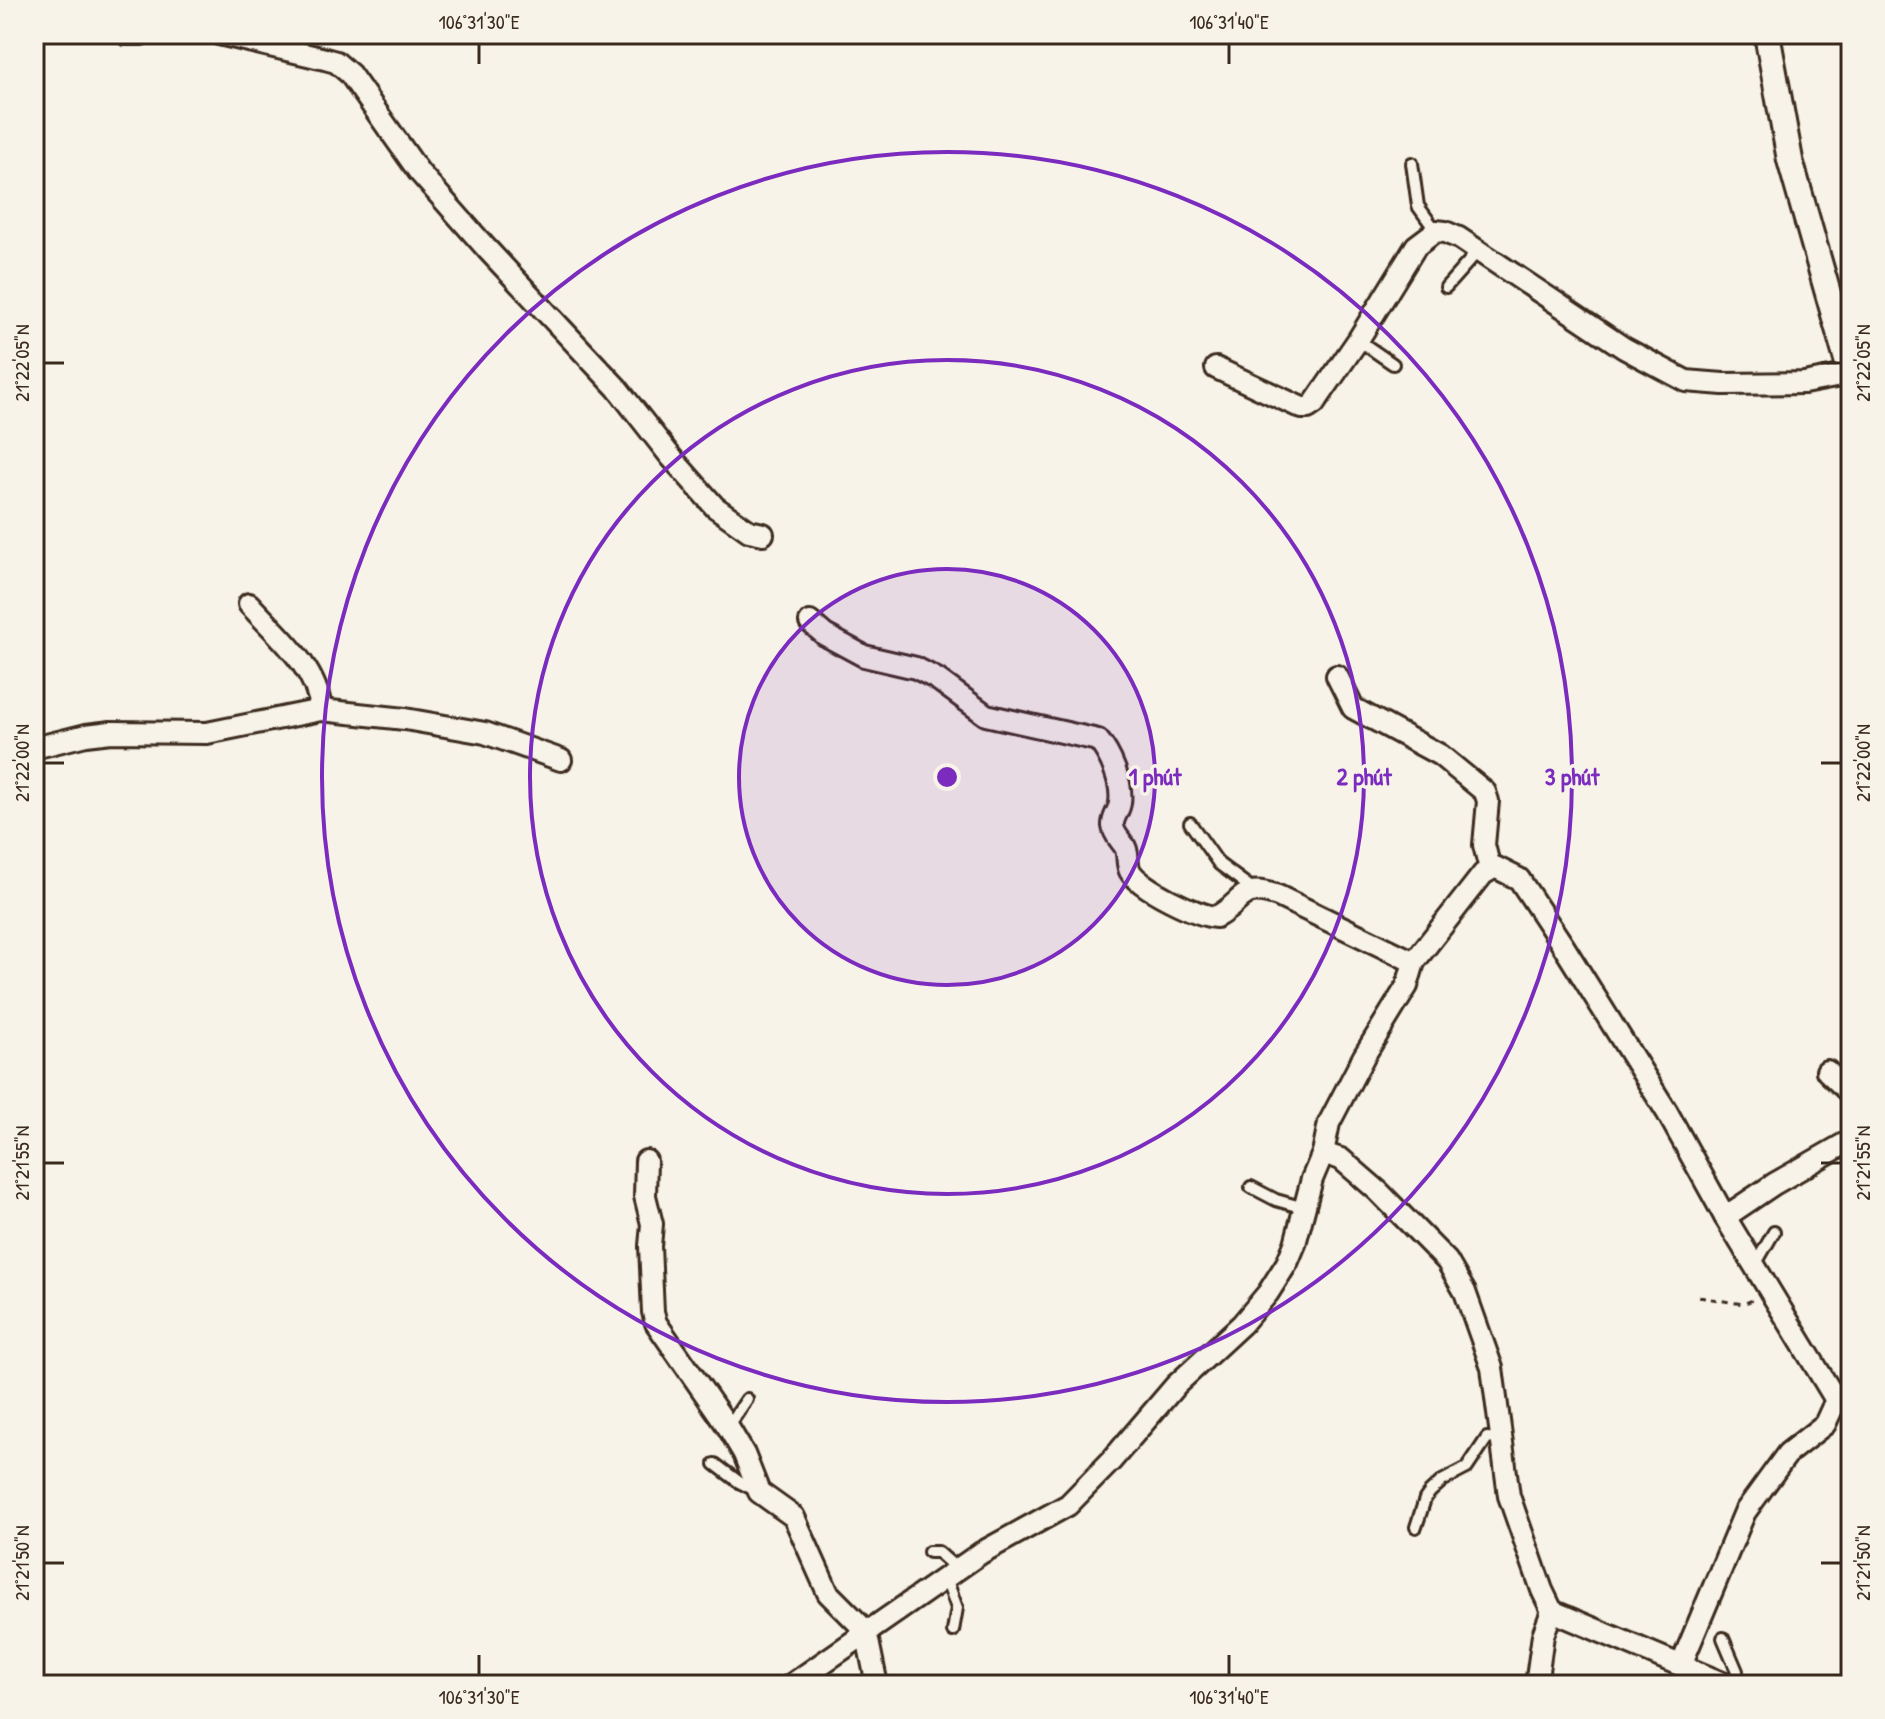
<svg xmlns="http://www.w3.org/2000/svg" width="1885" height="1719" viewBox="0 0 1885 1719" font-family="'Patrick Hand',sans-serif">
  <style>
    .lines { fill: none; stroke-linecap: round; stroke-linejoin: round }
    .service-casing { stroke: #3b2a1e; stroke-width: 16 }
    .minor-casing { stroke: #3b2a1e; stroke-width: 26 }
    .tertiary-casing { stroke: #3b2a1e; stroke-width: 30 }
    .path { stroke: #3b2a1e; stroke-width: 3; stroke-dasharray: 6 6; stroke-linecap: butt }
    .service { stroke: #f7f3e8; stroke-width: 10 }
    .minor { stroke: #f7f3e8; stroke-width: 20 }
    .tertiary { stroke: #f7f3e8; stroke-width: 24 }
    .ticks { fill: none; stroke: #3b2a1e; stroke-width: 3 }
    .ring { fill: none; stroke: #7b2cbf; stroke-width: 4 }
    .centre { fill: #7b2cbf; stroke: #f7f3e8; stroke-width: 4 }
    .ring-label { font-size: 24px; text-anchor: middle; font-weight: bold; fill: #7b2cbf; stroke: #f7f3e8; stroke-width: 7; stroke-linejoin: round; paint-order: stroke }
    .neatline { fill: none; stroke: #3b2a1e; stroke-width: 3 }
    .ticks-label { font-size: 20px; text-anchor: middle; fill: #3b2a1e }
  </style>
  <rect width="100%" height="100%" fill="#f7f3e8"/>
  <filter id="ink" filterUnits="userSpaceOnUse"><feTurbulence type="fractalNoise" baseFrequency=".0125" numOctaves="2"/><feDisplacementMap in="SourceGraphic" scale="16" xChannelSelector="R" yChannelSelector="G"/><feConvolveMatrix kernelMatrix="1 2 1 2 8 2 1 2 1" color-interpolation-filters="sRGB"/></filter>
  <g filter="url(#ink)">
    <g class="lines">
      <!-- service casing -->
      <g class="service-casing">
        <g id="service">
          <path d="M1412,163l6,43 18,25"/>
          <path d="M1446,287l33,-37"/>
          <path d="M1358,340l35,24"/>
          <path d="M1849,498h2"/>
          <path d="M1190,823l29,41 35,26"/>
          <path d="M1251,1187l25,13 28,8"/>
          <path d="M1755,1265l19,-33"/>
          <path d="M728,1427l19,-28"/>
          <path d="M715,1464l24,18 18,9"/>
          <path d="M1416,1527l9,-28 5,-7 12,-11 25,-13 20,-30 12,1"/>
          <path d="M929,1552h9l20,18"/>
          <path d="M946,1578l11,30 -4,23"/>
          <path d="M1723,1638l14,33v14"/>
        </g>
      </g>
      <!-- minor casing -->
      <g class="minor-casing">
        <g id="minor">
          <path d="M126,34h15"/>
          <path d="M219,34l106,25 11,3 14,12 69,98 68,77 130,139 54,69 44,50 34,24 14,3"/>
          <path d="M1216,368l86,40h6l6,-4 44,-64 58,-94 20,-15 9,1 14,6 165,110 62,33 37,3 81,-1 47,-9"/>
          <path d="M249,604c28,31 68,63 72,106"/>
          <path d="M810,622l15,13 39,21 52,12 21,11 49,36 112,25c12,14 25,43 22,63 -1,8 -8,15 -7,23 1,9 8,14 12,21 4,8 1,16 5,24 9,17 68,45 86,46 30,-16 23,-34 62,-21l136,66"/>
          <path d="M1337,676l16,32 87,47 45,37 3,9 -4,44 6,24"/>
          <path d="M34,748l52,-13 25,-3 96,1 114,-23 84,9 80,14 76,27"/>
          <path d="M1827,1071l24,23"/>
          <path d="M1323,1153l18,6 37,32 69,70 18,31 27,76 17,128 33,94 10,21 175,74"/>
          <path d="M646,1161l-1,35 7,28 -2,22 3,66 3,11 72,104 16,27 15,38 35,25 34,76 38,38 11,54"/>
          <path d="M1725,1217l49,-33 77,-44"/>
          <path d="M1681,1665l64,-153 43,-59 37,-29 11,-24 15,-15"/>
          <path d="M791,1685l190,-132 87,-48 43,-44 65,-76 66,-61 26,-31 19,-30 8,-19 17,-65 11,-26 6,-30 35,-67 43,-70 7,-24 69,-88 12,-7 24,12 45,68 103,165 58,105 111,183"/>
          <path d="M1536,1685l7,-50 9,-24"/>
        </g>
      </g>
      <!-- tertiary casing -->
      <g class="tertiary-casing">
        <path id="tertiary" d="M1767,34l23,126 61,214"/>
      </g>
      <!-- path -->
      <path class="path" d="M1699,1297l44,7 12,-5"/>
      <!-- service -->
      <use href="#service" class="service"/>
      <!-- minor -->
      <use href="#minor" class="minor"/>
      <!-- tertiary -->
      <use href="#tertiary" class="tertiary"/>
    </g>
  </g>
  <!-- ticks -->
  <path class="ticks" d="M479,44v20M1229,44v20M44,363h20M1821,363h20M44,763h20M1821,763h20M44,1163h20M1821,1163h20M44,1563h20M1821,1563h20M479,1655v20M1229,1655v20"/>
  <!-- distance rings -->
  <circle cx="947" cy="777" r="208" fill="#7b2cbf" fill-opacity=".12"/>
  <g class="ring">
    <circle cx="947" cy="777" r="208"/>
    <circle cx="947" cy="777" r="417"/>
    <circle cx="947" cy="777" r="625"/>
  </g>
  <circle cx="947" cy="777" r="12" class="centre"/>
  <g class="ring-label">
    <text x="1155" y="785">1 phút</text>
    <text x="1364" y="785">2 phút</text>
    <text x="1572" y="785">3 phút</text>
  </g>
  <!-- margin -->
  <rect width="1885" height="1719" fill="none" stroke="#f7f3e8" stroke-width="88"/>
  <rect x="44" y="44" width="1797" height="1631" class="neatline"/>
  <g class="ticks-label">
    <text x="479" y="29">106°31'30"E</text>
    <text x="1229" y="29">106°31'40"E</text>
    <text transform="translate(22 363) rotate(-90)" y="7">21°22'05"N</text>
    <text transform="translate(1863 363) rotate(-90)" y="7">21°22'05"N</text>
    <text transform="translate(22 763) rotate(-90)" y="7">21°22'00"N</text>
    <text transform="translate(1863 763) rotate(-90)" y="7">21°22'00"N</text>
    <text transform="translate(22 1163) rotate(-90)" y="7">21°21'55"N</text>
    <text transform="translate(1863 1163) rotate(-90)" y="7">21°21'55"N</text>
    <text transform="translate(22 1563) rotate(-90)" y="7">21°21'50"N</text>
    <text transform="translate(1863 1563) rotate(-90)" y="7">21°21'50"N</text>
    <text x="479" y="1704">106°31'30"E</text>
    <text x="1229" y="1704">106°31'40"E</text>
  </g>
</svg>
